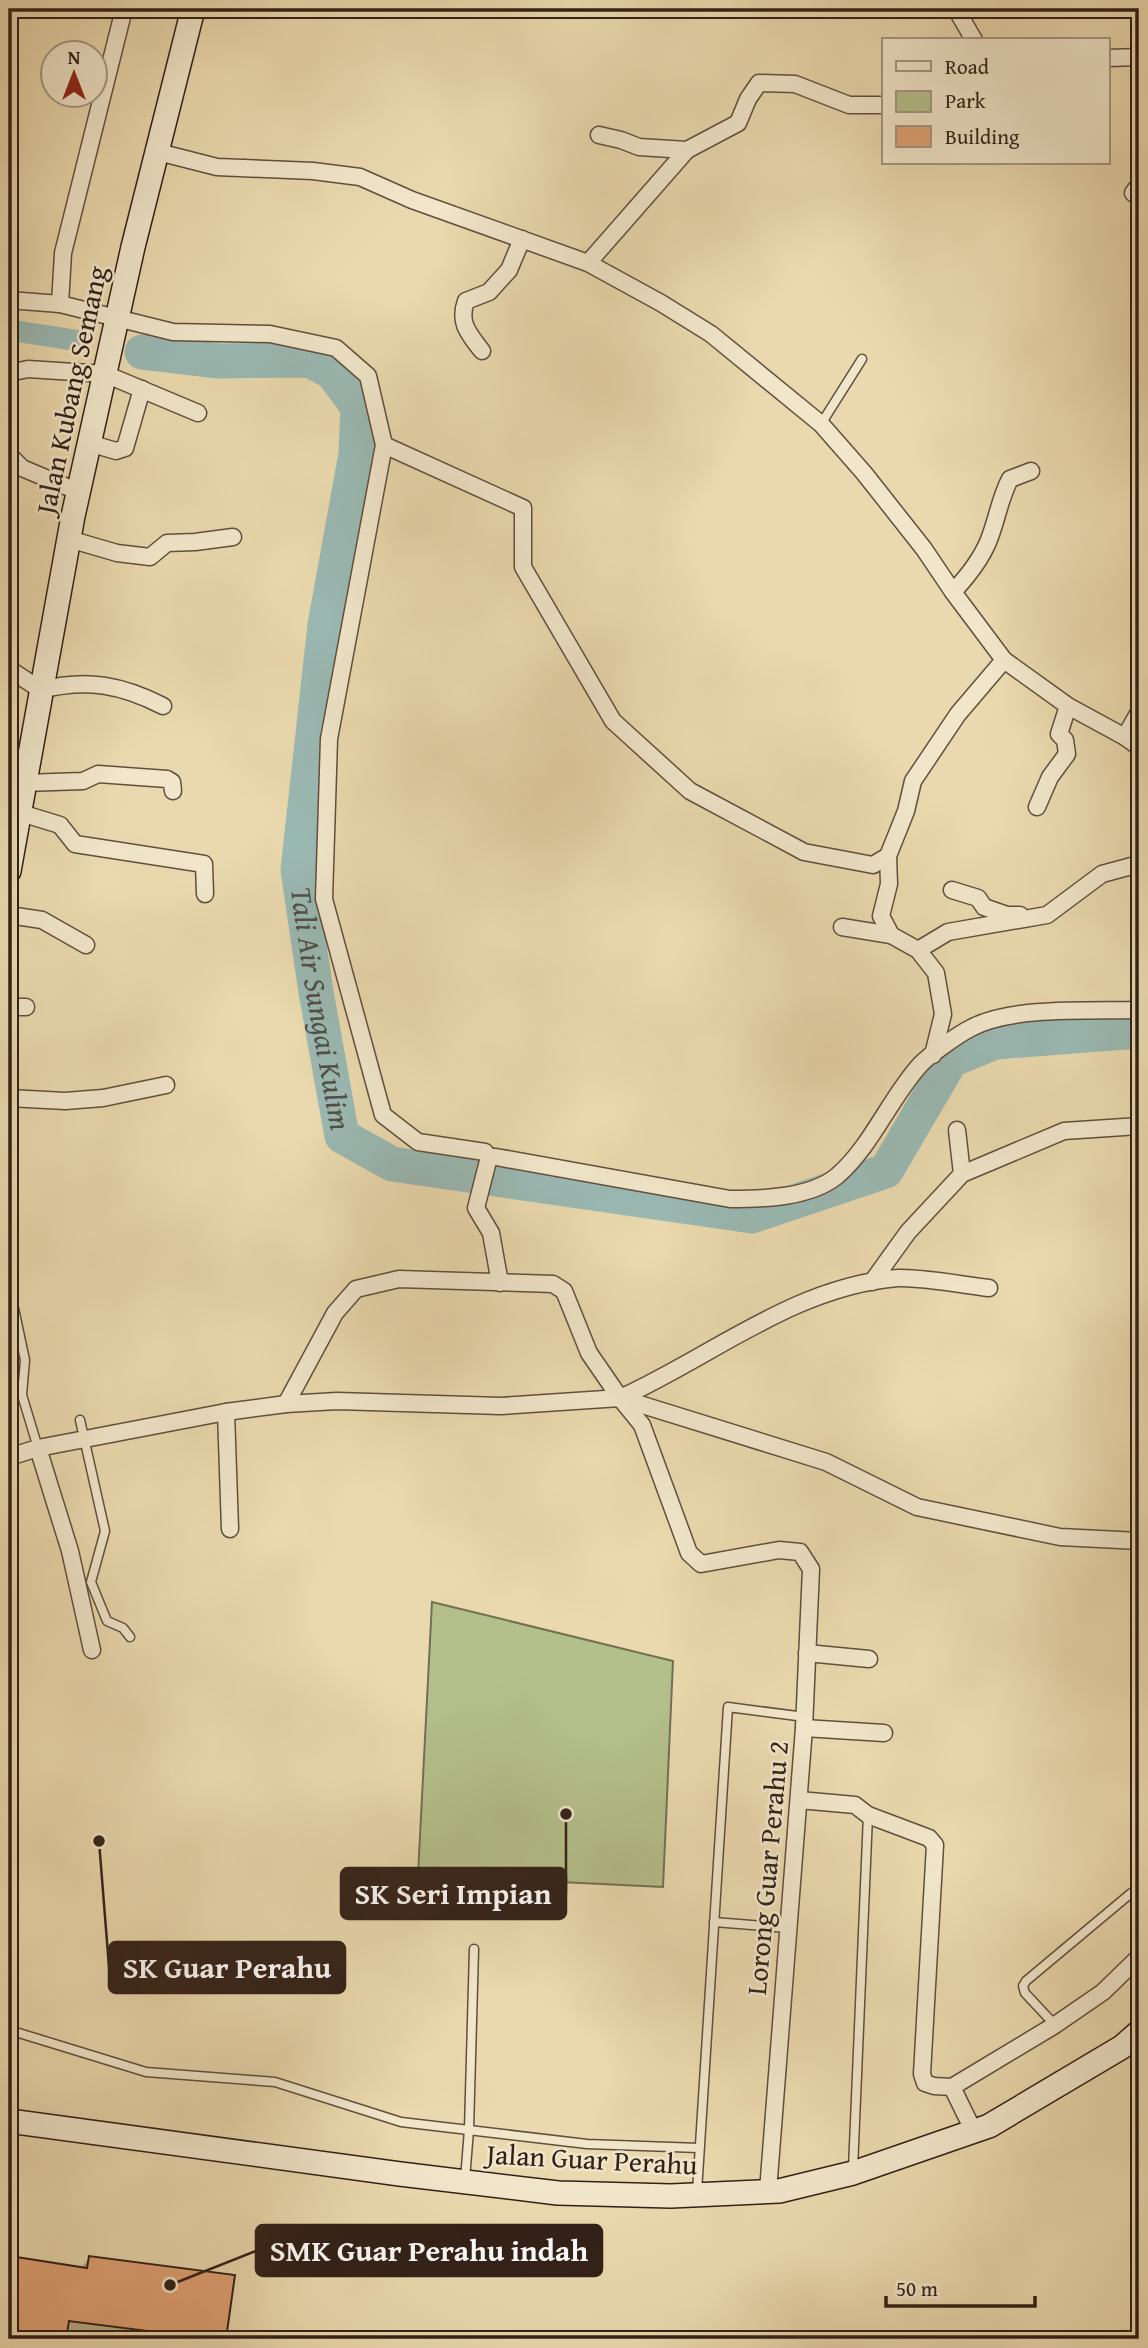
<svg xmlns="http://www.w3.org/2000/svg" width="1148" height="2348" viewBox="0 0 1148 2348" font-family="'Gentium Book Plus',serif">
  <style>
    .green { fill: #b4c08c; stroke: #737052; stroke-width: 2 }
    .shadow { fill: #0003 }
    .lines { fill: none; stroke-linecap: round; stroke-linejoin: round }
    .canal { stroke: #9ab9b3; stroke-width: 21 }
    .river { stroke: #9ab9b3; stroke-width: 35 }
    .building { fill: #e0a275; stroke: #322119; stroke-width: 2 }
    .lane-casing { stroke: #604f3e; stroke-width: 11 }
    .street-casing { stroke: #604f3e; stroke-width: 19 }
    .secondary-casing { stroke: #322119; stroke-width: 26 }
    .lane { stroke: #f1e6ca; stroke-width: 8 }
    .street { stroke: #f1e6ca; stroke-width: 16 }
    .secondary { stroke: #f1e6ca; stroke-width: 23 }
    .labels { text-anchor: middle; stroke-width: 5; stroke-linejoin: round; paint-order: stroke }
    .street-label { font-size: 28px; fill: #322119; stroke: #f1e6ca }
    .water-label { font-size: 30px; font-style: italic; fill: #514f47; stroke: #f1e6ca }
    .leader { fill: none; stroke: #322119; stroke-width: 2.5 }
    .callout-dot { fill: #322119; stroke: #f1e6ca; stroke-width: 2.5 }
    .callout { fill: #322119; stroke: #322119; stroke-width: 2.5 }
    .callout-label { font-size: 30px; text-anchor: middle; font-weight: bold; fill: #fff }
  </style>
  <rect width="100%" height="100%" fill="#ead9ae"/>
  <filter id="stains"><feTurbulence type="fractalNoise" baseFrequency=".00286" numOctaves="4"/><feColorMatrix values="0 0 0 0 .2 0 0 0 0 .09 0 0 0 0 .02 0 0 0 .5 -.17"/></filter>
  <radialGradient id="worn" r=".72"><stop offset=".6" stop-color="#630" stop-opacity="0"/><stop offset="1" stop-color="#630" stop-opacity=".3"/></radialGradient>
  <!-- green -->
  <path class="green" d="M432,1602l241,59 -10,226 -245,-12z"/>
  <!-- shadow -->
  <path class="shadow" d="M11,2258l68,11 11,-11 143,18 -9,63h-215v-79z"/>
  <g class="lines">
    <!-- canal -->
    <path class="canal" d="M9,330l71,11"/>
    <!-- river -->
    <path class="river" id="s1" d="M142,352l77,9 90,-1 23,12 26,35 -2,47 -31,171 -27,245 18,122 26,144 50,28 360,52 134,-45 65,-111 44,-18 144,-11"/>
  </g>
  <!-- building -->
  <path class="building" d="M10,2256l77,12 2,-12 146,19 -9,64h-15l-142,-18 -3,18h-57z"/>
  <g class="lines">
    <!-- lane casing -->
    <g class="lane-casing">
      <g id="lane">
        <path d="M821,424l41,-65"/>
        <path d="M9,1285l16,75 -3,35 16,53"/>
        <path d="M80,1420l25,111 -14,51 16,39 16,7 7,9"/>
        <path d="M714,1922l74,6"/>
        <path d="M1055,2025l-30,-32 -2,-7 3,-5 104,-87 5,-3 4,3"/>
        <path d="M9,2030l137,42 129,10 126,40 186,22 112,4"/>
        <path d="M853,2169l15,-354"/>
        <path d="M465,2179l4,-49 5,-181"/>
        <path d="M697,2192l31,-485 77,10"/>
      </g>
    </g>
    <!-- street casing -->
    <g class="street-casing">
      <g id="street">
        <path d="M956,9l18,31"/>
        <path d="M1108,58l31,-1"/>
        <path d="M599,135l22,5 18,7 48,3 51,-27 10,-24 11,-16 36,1 54,21h35"/>
        <path d="M158,152l59,15 96,4 47,6 52,23 176,63 73,40 50,31 110,90 43,49 60,76 29,43 51,68 64,46 57,31 14,10"/>
        <path d="M1139,185l-6,8 6,4"/>
        <path d="M588,263l99,-113"/>
        <path d="M9,300l51,4 113,28 97,2 66,14 32,28 16,69 -55,294 -5,160 59,216 35,27 67,10 4,5"/>
        <path d="M60,304l3,-51 61,-244"/>
        <path d="M482,351c-13,-17 -24,-28 -16,-50l23,-9 20,-22 13,-31"/>
        <path d="M9,373l19,-4 77,5 93,39"/>
        <path d="M89,443l27,8 9,-3 17,-59"/>
        <path d="M384,445l139,63v59l90,154 77,70 114,61 69,13 15,-9"/>
        <path d="M9,455l13,13 57,24"/>
        <path d="M69,539l48,14 33,4 17,-14 28,-1 38,-5"/>
        <path d="M953,592c14,-15 27,-31 35,-50 9,-21 11,-42 22,-63l21,-8"/>
        <path d="M9,669l32,21c45,-12 81,-5 122,16"/>
        <path d="M1125,737l14,-25"/>
        <path d="M24,783l59,-2 15,-7 69,5 5,3 1,9"/>
        <path d="M1037,807l13,-30 17,-23 -2,-14 -6,-6 9,-28"/>
        <path d="M11,810l49,15 15,19 129,20 1,30"/>
        <path d="M952,890l26,8 6,9 23,8h13"/>
        <path d="M9,915l33,5 44,25"/>
        <path d="M842,927l49,8"/>
        <path d="M918,950l30,-18 99,-17 55,-41 37,-10"/>
        <path d="M9,1007h17"/>
        <path d="M933,1055l10,-41 -7,-41 -18,-23 -27,-15 -10,-19 8,-32 -1,-28 18,-45 7,-30 45,-67 46,-54"/>
        <path d="M9,1098l56,3 38,-3 63,-13"/>
        <path d="M957,1130l5,44"/>
        <path d="M872,1282l36,-50 54,-58 102,-43 75,-5"/>
        <path d="M500,1283l-9,-50 -15,-25 13,-51h7l234,42c33,0 80,-1 107,-23 34,-29 53,-78 83,-111 9,-10 39,-31 51,-37 39,-22 123,-17 168,-18"/>
        <path d="M620,1398c91,-41 175,-112 278,-120 24,-1 65,7 91,10"/>
        <path d="M286,1404l49,-91 21,-24 43,-10 154,5 11,7 25,62 31,45 22,27 47,128 12,11 78,-14 21,2 11,17 -7,159 -36,463"/>
        <path d="M226,1412l4,117"/>
        <path d="M38,1448l32,103 22,99"/>
        <path d="M9,1457l29,-9 188,-36 60,-8 51,-3 164,5 119,-8 206,64 91,45 143,30 79,4"/>
        <path d="M807,1653l62,6"/>
        <path d="M804,1728l80,5"/>
        <path d="M799,1800l56,5 13,10 61,23 6,7 -13,229 3,9 9,3 18,1 22,45"/>
        <path d="M952,2087l103,-62 48,-33 36,-35"/>
      </g>
    </g>
    <!-- secondary casing -->
    <g class="secondary-casing">
      <g id="secondary">
        <path d="M9,871l64,-355 60,-269 60,-238"/>
        <path d="M9,2121l391,53 158,19 113,3 108,-5 74,-18 136,-47 133,-79 17,-15"/>
      </g>
    </g>
    <!-- lane -->
    <use href="#lane" class="lane"/>
    <!-- street -->
    <use href="#street" class="street"/>
    <!-- secondary -->
    <use href="#secondary" class="secondary"/>
  </g>
  <g class="labels">
    <!-- street labels -->
    <g class="street-label">
      <text transform="translate(71 390) rotate(-78)" y="10">Jalan Kubang Semang</text>
      <text transform="translate(767 1868) rotate(-85)" y="10">Lorong Guar Perahu 2</text>
      <text transform="translate(592 2159) rotate(3)" y="10">Jalan Guar Perahu</text>
    </g>
    <!-- water labels -->
    <g class="water-label">
      <text dy="10" stroke="none"><textPath href="#s1" startOffset="845">Tali Air Sungai Kulim</textPath></text>
    </g>
  </g>
  <!-- callouts -->
  <path class="leader" d="M566 1814L566 1894M99 1841L109 1967M170 2285L256 2251"/>
  <g class="callout-dot">
    <circle cx="566" cy="1814" r="7"/>
    <circle cx="99" cy="1841" r="7"/>
    <circle cx="170" cy="2285" r="7"/>
  </g>
  <g class="callout">
    <rect x="341" y="1868" width="225" height="51" rx="7"/>
    <rect x="109" y="1942" width="236" height="51" rx="7"/>
    <rect x="256" y="2225" width="346" height="51" rx="7"/>
  </g>
  <g class="callout-label">
    <text x="453" y="1904">SK Seri Impian</text>
    <text x="227" y="1978">SK Guar Perahu</text>
    <text x="429" y="2261">SMK Guar Perahu indah</text>
  </g>
  <!-- margin -->
  <rect width="1148" height="2348" fill="none" stroke="#ead9ae" stroke-width="35"/>
  <rect x="10" y="10" width="1127" height="2327" fill="none" stroke="#322119" stroke-width="3.5"/>
  <rect x="18" y="18" width="1113" height="2313" fill="none" stroke="#322119" stroke-width="2"/>
  <!-- legend -->
  <rect x="882" y="38" width="228" height="126" fill="#f1e6ca" stroke="#a59783" stroke-width="2"/>
  <rect x="896" y="61" width="35" height="10" fill="#f1e6ca" stroke="#a59783" stroke-width="2"/>
  <text x="945" y="74" font-size="21" fill="#322119">Road</text>
  <rect x="896" y="91" width="35" height="21" fill="#b4c08c" stroke="#a59783" stroke-width="2"/>
  <text x="945" y="108" font-size="21" fill="#322119">Park</text>
  <rect x="896" y="126" width="35" height="21" fill="#e0a275" stroke="#a59783" stroke-width="2"/>
  <text x="945" y="144" font-size="21" fill="#322119">Building</text>
  <!-- north arrow -->
  <g transform="translate(74 74)"><circle r="33" fill="#f1e6ca" stroke="#a59783" stroke-width="2"/>
  <path d="M0-5L12 26L0 18L-12 26Z" fill="#8f2418"/>
  <text y="-10" font-size="19" font-weight="bold" text-anchor="middle" fill="#322119">N</text>
  </g>
  <!-- scale -->
  <path d="M886 2296v10h149v-10" fill="none" stroke="#322119" stroke-width="3.5"/>
  <text x="896" y="2296" font-size="21" fill="#322119" stroke="#f1e6ca" stroke-width="5" paint-order="stroke">50 m</text>
  <rect width="100%" height="100%" filter="url(#stains)"/>
  <rect width="100%" height="100%" fill="url(#worn)"/>
</svg>
